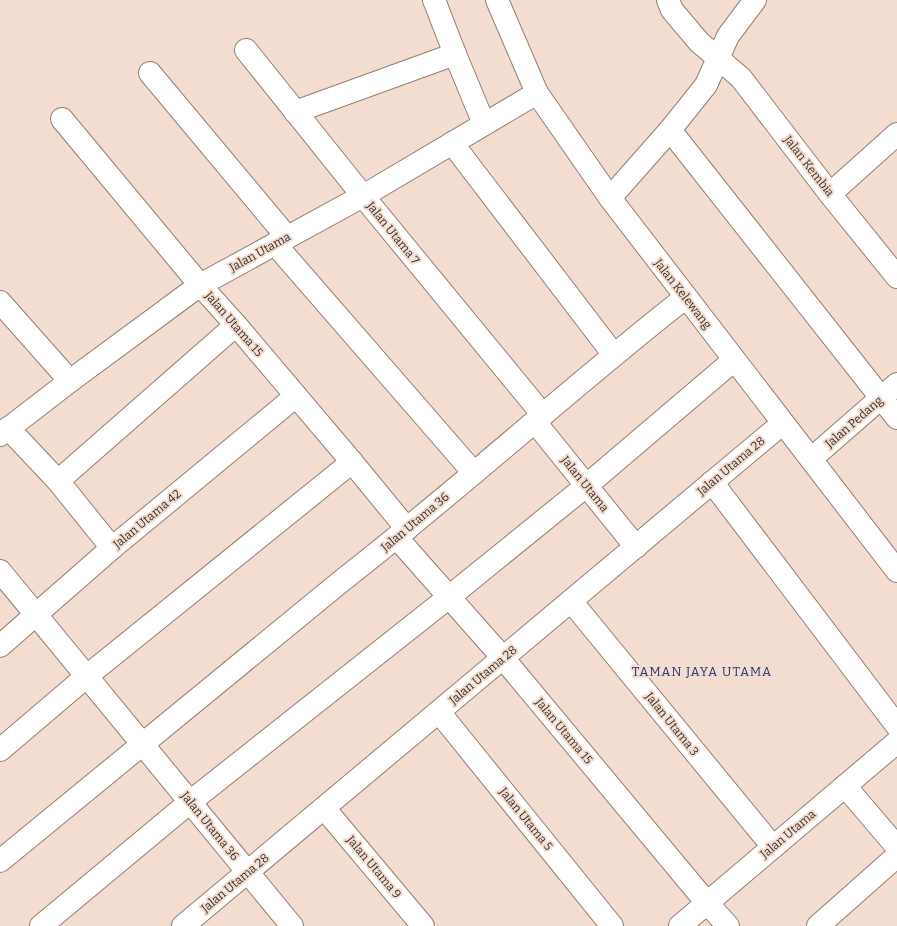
<svg xmlns="http://www.w3.org/2000/svg" width="897" height="926" viewBox="0 0 897 926" font-family="Bitter,serif">
  <style>
    .lines { fill: none; stroke-linecap: round; stroke-linejoin: round }
    .minor-casing { stroke: #937f74; stroke-width: 24 }
    .minor { stroke: #fff; stroke-width: 22 }
    .labels { text-anchor: middle; stroke-width: 4; stroke-linejoin: round; paint-order: stroke }
    .street-label { font-size: 12px; fill: #372f2a; stroke: #f3ddd1 }
    .neighbourhood-label { font-size: 13px; letter-spacing: 1px; fill: #293972; stroke: #f3ddd1 }
  </style>
  <rect width="100%" height="100%" fill="#f3ddd1"/>
  <g class="lines">
    <!-- minor casing -->
    <g class="minor-casing">
      <g id="minor">
        <path d="M434,0l21,54 29,70"/>
        <path d="M497,0l40,93 73,105 287,373"/>
        <path d="M668,0l4,10 27,32 42,36 89,116 67,83"/>
        <path d="M246,50l117,146 180,219"/>
        <path d="M150,73l137,164"/>
        <path d="M295,112l160,-58"/>
        <path d="M62,119l138,166 36,40 116,137 55,67"/>
        <path d="M670,130l227,288"/>
        <path d="M452,143l162,212"/>
        <path d="M830,194l67,-60"/>
        <path d="M610,198l60,-68 36,-45 22,-49 27,-36"/>
        <path d="M275,244l199,229"/>
        <path d="M0,302l70,79"/>
        <path d="M535,422l101,125"/>
        <path d="M8,428l50,53 54,67"/>
        <path d="M0,435l70,-54 130,-96 163,-89 174,-103"/>
        <path d="M811,459l86,-75"/>
        <path d="M58,481l178,-156"/>
        <path d="M712,482l185,244"/>
        <path d="M397,538l106,120 204,245 21,23"/>
        <path d="M0,571l292,355"/>
        <path d="M571,601l202,246"/>
        <path d="M0,646l112,-98 184,-152"/>
        <path d="M439,712l173,214"/>
        <path d="M0,750l87,-74 265,-214"/>
        <path d="M845,786l52,61"/>
        <path d="M324,808l99,118"/>
        <path d="M0,861l344,-282c117,-91 226,-191 342,-282"/>
        <path d="M41,926l149,-124 259,-205 137,-111 148,-126"/>
        <path d="M183,926l600,-503"/>
        <path d="M680,926l217,-184"/>
        <path d="M818,926l79,-70"/>
      </g>
    </g>
    <!-- minor -->
    <use href="#minor" class="minor"/>
  </g>
  <g class="labels">
    <!-- street labels -->
    <g class="street-label">
      <text transform="translate(809 166) rotate(52)" y="4">Jalan Kembia</text>
      <text transform="translate(393 233) rotate(51)" y="4">Jalan Utama 7</text>
      <text transform="translate(260 252) rotate(-29)" y="4">Jalan Utama</text>
      <text transform="translate(683 294) rotate(52)" y="4">Jalan Kelewang</text>
      <text transform="translate(234 324) rotate(49)" y="4">Jalan Utama 15</text>
      <text transform="translate(854 422) rotate(-41)" y="4">Jalan Pedang</text>
      <text transform="translate(731 466) rotate(-40)" y="4">Jalan Utama 28</text>
      <text transform="translate(585 484) rotate(51)" y="4">Jalan Utama</text>
      <text transform="translate(147 519) rotate(-40)" y="4">Jalan Utama 42</text>
      <text transform="translate(415 522) rotate(-40)" y="4">Jalan Utama 36</text>
      <text transform="translate(483 675) rotate(-40)" y="4">Jalan Utama 28</text>
      <text transform="translate(672 724) rotate(51)" y="4">Jalan Utama 3</text>
      <text transform="translate(564 731) rotate(50)" y="4">Jalan Utama 15</text>
      <text transform="translate(526 819) rotate(51)" y="4">Jalan Utama 5</text>
      <text transform="translate(210 826) rotate(51)" y="4">Jalan Utama 36</text>
      <text transform="translate(788 834) rotate(-40)" y="4">Jalan Utama</text>
      <text transform="translate(374 867) rotate(50)" y="4">Jalan Utama 9</text>
      <text transform="translate(235 883) rotate(-40)" y="4">Jalan Utama 28</text>
    </g>
    <!-- neighbourhood labels -->
    <g class="neighbourhood-label">
      <text x="702" y="676">TAMAN JAYA UTAMA</text>
    </g>
  </g>
</svg>
